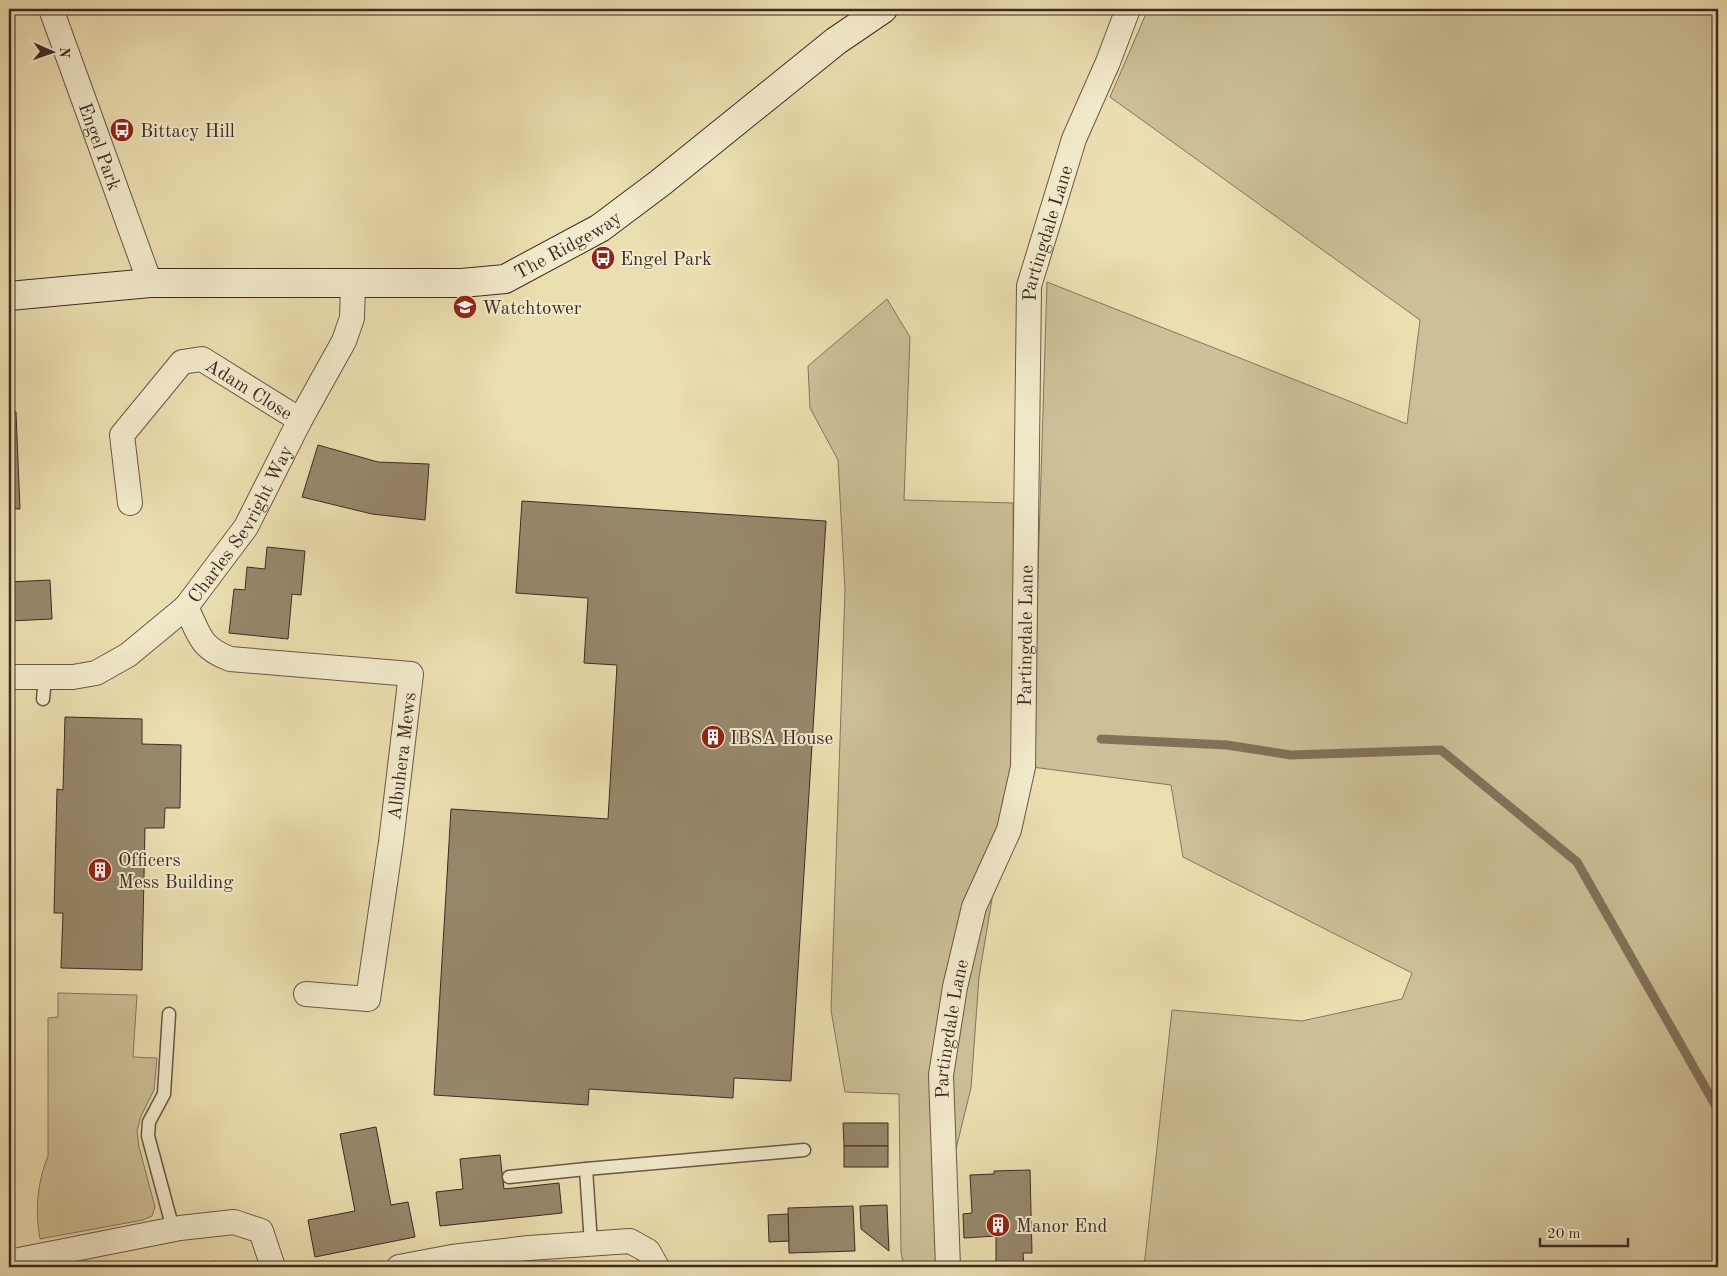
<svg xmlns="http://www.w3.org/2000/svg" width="1727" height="1276" viewBox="0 0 1727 1276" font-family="'Old Standard TT',serif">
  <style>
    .green { fill: #cdc098; stroke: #84765d }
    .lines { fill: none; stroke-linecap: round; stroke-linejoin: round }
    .stream { stroke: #82725a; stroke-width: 9 }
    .building { fill: #97886c; stroke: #3c2b22 }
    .lane-casing { stroke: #685846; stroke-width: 15 }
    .street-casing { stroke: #685846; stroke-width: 26 }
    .secondary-casing { stroke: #3c2b22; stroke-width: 30 }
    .lane { stroke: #f2eacc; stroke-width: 12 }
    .street { stroke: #f2eacc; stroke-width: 24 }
    .secondary { stroke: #f2eacc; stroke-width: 28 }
    .labels { text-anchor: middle; stroke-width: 4; stroke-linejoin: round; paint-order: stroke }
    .poi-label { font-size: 19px; fill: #3c2b22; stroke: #f2eacc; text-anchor: start }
    .street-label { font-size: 19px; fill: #3c2b22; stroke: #f2eacc }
  </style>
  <rect width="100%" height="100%" fill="#ebdeb0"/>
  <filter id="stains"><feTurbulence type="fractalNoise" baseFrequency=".004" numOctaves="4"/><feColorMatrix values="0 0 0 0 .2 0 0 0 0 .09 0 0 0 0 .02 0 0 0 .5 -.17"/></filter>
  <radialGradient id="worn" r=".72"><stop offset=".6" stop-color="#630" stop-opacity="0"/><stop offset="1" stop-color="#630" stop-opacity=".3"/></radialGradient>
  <!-- green -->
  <g class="green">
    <path d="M1148,9h570v1258h-574l28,-257 130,11 100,-22 10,-26 -229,-116 -12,-72 -139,-18 15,-485 360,142 13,-104 -310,-223z"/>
    <path d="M887,299l23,38 -6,163 109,3 2,258 -36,216 -8,111 -18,73 -11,106h-38l-3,-15 -2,-158 -54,-2 -14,-82 14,-420 -7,-130 -28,-52 -2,-42z"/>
    <path d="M58,993l79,2 -4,62 24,1 -3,32 -13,26 -4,15 2,16 16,60 -3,9 -9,4 -103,19c-5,-29 -3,-55 8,-83v-138l10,-1z"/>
  </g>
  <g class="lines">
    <!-- stream -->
    <path class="stream" d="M1101,739l126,6 64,10 150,-5 136,112 141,248"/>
  </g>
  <!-- building -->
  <g class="building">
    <path d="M9,412h7l4,97h-11z"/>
    <path d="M318,445l60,17 51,2 -4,56 -53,-6 -70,-17z"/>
    <path d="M522,501l304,20 -35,560 -57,-3 -1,20 -144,-9 -1,16 -154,-10 17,-286 157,10 9,-154 -33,-2 4,-65 -72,-5z"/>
    <path d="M267,547l38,4 -4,44 -9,-1 -4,45 -59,-6 5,-44 11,1 2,-23 18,2z"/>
    <path d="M50,580l2,39 -43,2v-39z"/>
    <path d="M65,717l77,2v25l39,1 -1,63h-15l-1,20h-19l-3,142 -81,-2 2,-55h-9l3,-124 6,1z"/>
    <path d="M843,1123h45v23h-44z"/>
    <path d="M376,1127l15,78 17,-3 7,35 -100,20 -7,-37 47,-9 -15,-77z"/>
    <rect x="844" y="1146" width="44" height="21"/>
    <path d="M500,1155l4,34 55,-6 3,30 -122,13 -4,-34 27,-3 -3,-30z"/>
    <path d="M1030,1170l2,83h-9l1,14h-28v-31l-32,2 -1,-24 9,-1 -2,-38 24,-1v-3z"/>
    <path d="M887,1205l1,25 1,21 -28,-22 -1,-23z"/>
    <path d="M853,1206l2,45 -66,2 -1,-45z"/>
    <path d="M788,1214l1,27 -20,1 -1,-27z"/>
    <path d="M216,1261l1,6h-31z"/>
    <path d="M626,1263l1,4h-46v-2z"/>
  </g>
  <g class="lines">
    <!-- lane casing -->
    <g class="lane-casing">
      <g id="lane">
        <path d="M43,699l2,-21"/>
        <path d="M169,1014l-5,80 -15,28 -1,14 25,93"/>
        <path d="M509,1177l77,-8"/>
        <path d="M591,1244l-5,-75 218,-19"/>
      </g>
    </g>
    <!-- street casing -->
    <g class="street-casing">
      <g id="street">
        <path id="s1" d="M51,9l99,274"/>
        <path id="s2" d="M130,503l-8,-68 60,-73 20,-3 98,61"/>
        <path d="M186,607c14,28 13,40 44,52l181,15 -20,168 -23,157 -62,-5"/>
        <path id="s3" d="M9,677h64l23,-4 32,-18 58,-48 60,-80 54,-107 44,-79 8,-23 1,-35"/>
        <path d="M9,1262l171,-34 54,-6 27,9 12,36"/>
        <path d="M399,1267l53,-10 77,-9 101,-7 18,10 9,16"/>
        <path id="s4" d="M948,1267l-7,-192 14,-88 19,-80 35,-77 14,-63 6,-481 45,-147 34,-77 20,-53"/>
      </g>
    </g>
    <!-- secondary casing -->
    <g class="secondary-casing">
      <g id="secondary">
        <path id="s5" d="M9,296l141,-13h312l43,-4 95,-51 60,-45 176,-142 47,-32"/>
      </g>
    </g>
    <!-- lane -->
    <use href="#lane" class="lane"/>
    <!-- street -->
    <use href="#street" class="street"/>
    <!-- secondary -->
    <use href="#secondary" class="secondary"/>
  </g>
  <!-- icons -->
  <defs>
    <g id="bus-disc" transform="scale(1.25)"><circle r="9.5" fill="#8f2418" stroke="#f2eacc"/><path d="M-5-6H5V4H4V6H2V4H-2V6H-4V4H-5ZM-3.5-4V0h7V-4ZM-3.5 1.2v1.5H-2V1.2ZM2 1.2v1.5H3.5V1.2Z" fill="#fff"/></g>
    <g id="school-disc" transform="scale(1.25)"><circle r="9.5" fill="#8f2418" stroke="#f2eacc"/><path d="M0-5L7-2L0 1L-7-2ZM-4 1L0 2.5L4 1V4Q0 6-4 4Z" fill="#fff"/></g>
    <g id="building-disc" transform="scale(1.25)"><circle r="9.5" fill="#8f2418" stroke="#f2eacc"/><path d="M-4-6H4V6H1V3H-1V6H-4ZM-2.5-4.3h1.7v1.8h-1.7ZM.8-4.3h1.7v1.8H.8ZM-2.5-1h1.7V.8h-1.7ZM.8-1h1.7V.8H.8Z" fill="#fff"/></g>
  </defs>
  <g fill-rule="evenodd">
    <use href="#bus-disc" x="122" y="130"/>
    <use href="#bus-disc" x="603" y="258"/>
    <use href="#school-disc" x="465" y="307"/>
    <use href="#building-disc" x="713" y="737"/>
    <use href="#building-disc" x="100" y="870"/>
    <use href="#building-disc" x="998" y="1225"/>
  </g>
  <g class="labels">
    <!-- poi labels -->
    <g class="poi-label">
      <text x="140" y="137">Bittacy Hill</text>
      <text x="620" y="265">Engel Park</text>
      <text x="482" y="314">Watchtower</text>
      <text x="730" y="744">IBSA House</text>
      <text x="118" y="866">Officers<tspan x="118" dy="22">Mess Building</tspan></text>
      <text x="1016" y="1232">Manor End</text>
    </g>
    <!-- street labels -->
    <g class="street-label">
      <text dy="7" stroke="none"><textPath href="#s1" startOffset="146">Engel Park</textPath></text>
      <text dy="7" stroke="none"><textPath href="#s4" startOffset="1049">Partingdale Lane</textPath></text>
      <text dy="7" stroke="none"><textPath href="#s5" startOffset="568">The Ridgeway</textPath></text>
      <text dy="7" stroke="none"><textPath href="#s2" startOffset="239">Adam Close</textPath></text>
      <text dy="7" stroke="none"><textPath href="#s3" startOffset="299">Charles Sevright Way</textPath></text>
      <text dy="7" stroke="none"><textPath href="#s4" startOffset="644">Partingdale Lane</textPath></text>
      <text transform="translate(401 756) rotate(-83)" y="7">Albuhera Mews</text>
      <text dy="7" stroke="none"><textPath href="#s4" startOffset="239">Partingdale Lane</textPath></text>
    </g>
  </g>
  <!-- margin -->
  <rect width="1727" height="1276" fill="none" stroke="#ebdeb0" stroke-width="30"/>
  <rect x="10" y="10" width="1707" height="1256" fill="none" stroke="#3c2b22" stroke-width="2.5"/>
  <rect x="15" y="15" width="1697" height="1246" fill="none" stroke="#3c2b22"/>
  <!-- north arrow -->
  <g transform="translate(52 52) rotate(92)" stroke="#f2eacc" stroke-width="4" paint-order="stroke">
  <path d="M0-4L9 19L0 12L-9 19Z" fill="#3c2b22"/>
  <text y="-8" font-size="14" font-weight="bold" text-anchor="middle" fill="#3c2b22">N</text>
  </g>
  <!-- scale -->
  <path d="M1540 1238v8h88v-8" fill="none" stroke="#3c2b22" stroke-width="2.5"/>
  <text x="1547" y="1238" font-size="15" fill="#3c2b22" stroke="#f2eacc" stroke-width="4" paint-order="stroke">20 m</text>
  <rect width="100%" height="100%" filter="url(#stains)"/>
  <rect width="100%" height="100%" fill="url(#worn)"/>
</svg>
